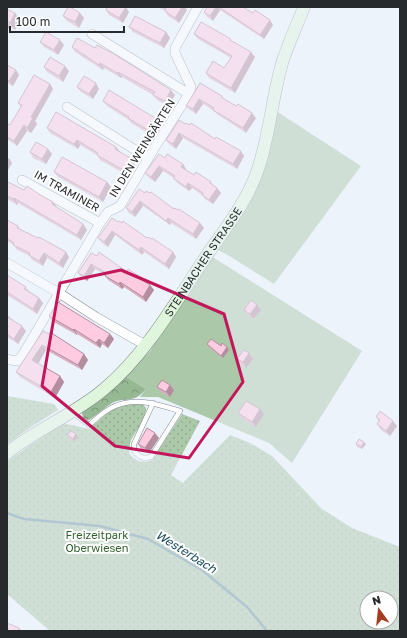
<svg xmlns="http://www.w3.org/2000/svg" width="407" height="638" viewBox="0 0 407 638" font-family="'Golos Text',sans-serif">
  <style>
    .green { fill: #abc8a8 }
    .forest { fill: url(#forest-crowns) }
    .park { fill: url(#park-dots); fill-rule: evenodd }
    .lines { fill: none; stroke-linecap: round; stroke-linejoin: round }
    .stream { stroke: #6a92a0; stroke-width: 2.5 }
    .lane-casing { stroke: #828890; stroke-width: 5.5 }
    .street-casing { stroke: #828890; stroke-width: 10 }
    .secondary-casing { stroke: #828890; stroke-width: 13 }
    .lane { stroke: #fff; stroke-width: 4.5 }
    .street { stroke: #fff; stroke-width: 9 }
    .secondary { stroke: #dff5dc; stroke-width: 12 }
    .wall { fill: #dbafc2 }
    .shaded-wall { fill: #b28e9e }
    .building { fill: #ffcbe1; stroke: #b28e9e }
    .marked { fill: none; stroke: #c2185b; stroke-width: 3; stroke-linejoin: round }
    .labels { text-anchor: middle; stroke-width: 4; stroke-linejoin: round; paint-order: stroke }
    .street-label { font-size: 11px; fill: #272a2d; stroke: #fff }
    .park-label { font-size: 11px; fill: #31602e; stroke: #fff }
    .water-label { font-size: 12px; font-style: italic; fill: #194958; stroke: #fff }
  </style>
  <defs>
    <pattern id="forest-crowns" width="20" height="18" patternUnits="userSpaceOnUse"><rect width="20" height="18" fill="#96b892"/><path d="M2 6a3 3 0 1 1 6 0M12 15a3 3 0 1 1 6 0" fill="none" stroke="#7a9678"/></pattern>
    <pattern id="park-dots" width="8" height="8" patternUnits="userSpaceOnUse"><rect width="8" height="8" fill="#abc8a8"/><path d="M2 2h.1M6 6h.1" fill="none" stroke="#93ac91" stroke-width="1.8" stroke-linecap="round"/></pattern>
  </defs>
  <rect width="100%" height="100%" fill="#ecf3fb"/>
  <!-- green -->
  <g class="green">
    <path d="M276,111l85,55 -87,118 -48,-30 -8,-4 42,-73z"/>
    <path d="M211,256l151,95 -70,112 -23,-20 -111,-46h-18l6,-8 -21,-13 25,-25z"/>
  </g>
  <!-- forest -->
  <path class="forest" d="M125,376l21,13c-14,16 -19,7 -34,14 -8,5 -15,12 -23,17l-5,-1 -3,-8z"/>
  <!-- park -->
  <g class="park">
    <path d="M7,396l47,8 4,6 -24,15 -27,19z"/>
    <path d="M128,404h15l3,4c0,16 -12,23 -16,35 0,3 0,7 -1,10 6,8 14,11 23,7l30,-46 18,7 -29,54 12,8 47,-48 20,8 22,13 50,53 30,19 48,19v84h-350l-43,-37v-133l56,-38 26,6 22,-19zM367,598h24v24h-24z"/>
  </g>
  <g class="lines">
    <!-- stream -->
    <path class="stream" d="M7,513l17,6 76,7 48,13 54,31 45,37 20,24"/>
    <!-- lane casing -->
    <g class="lane-casing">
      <path id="lane" d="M73,413l16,12c7,-6 14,-13 22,-17 24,-12 46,-4 69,3l-29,46c-8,2 -12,0 -17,-6v-7l19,-41"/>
    </g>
    <!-- street casing -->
    <g class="street-casing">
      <g id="street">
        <path d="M92,34l97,60"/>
        <path d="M67,107l81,51"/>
        <path d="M22,180l78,43"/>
        <path d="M7,263l52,30 37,24 49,28"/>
        <path d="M7,359l3,1 7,1 5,-5 78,-133 8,-11 12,-6 35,-59 34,-53 2,-7 -16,-34v-5l23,-41"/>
      </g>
    </g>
    <!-- secondary casing -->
    <g class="secondary-casing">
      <g id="secondary">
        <path id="s1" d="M7,453c30,-24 66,-38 96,-63 43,-35 75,-92 106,-138 18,-26 39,-52 49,-83 12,-35 14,-73 25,-109 6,-18 14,-35 21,-53"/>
      </g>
    </g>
    <!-- lane -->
    <use href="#lane" class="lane"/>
    <!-- street -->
    <use href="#street" class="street"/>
    <!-- secondary -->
    <use href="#secondary" class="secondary"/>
  </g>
  <!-- wall -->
  <g class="wall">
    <path d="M158,7h27l2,3 -8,13 -11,-7 -3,-5z"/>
    <path d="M207,7h36l30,18 -9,14 -44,-29 -7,11 -6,-4 -3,-5z"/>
    <path d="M7,9l14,12 -6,9 -5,-3 -2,2h-1z"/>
    <path d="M106,10l23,2 -6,11 -14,-8z"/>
    <path d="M80,13l4,5 -5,10 -12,-7 -4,-5z"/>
    <path d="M129,27l37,5 4,6 -6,10 -31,-16z"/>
    <path d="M194,34l39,8 18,10 4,5 -20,36 -26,-15 -3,-5 18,-5 7,-10 -33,-19z"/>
    <path d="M40,42l24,3 -6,10 -14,-8z"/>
    <path d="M72,47l103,48 -7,11 -11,-6 -4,-5 -31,-18 -1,1 -17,-10 -1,2 -28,-18z"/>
    <path d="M7,65l12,10 -6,11 -6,-3z"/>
    <path d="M44,67l25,4 -6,11 -16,-10z"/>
    <path d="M200,83l22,13 2,3 32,19 -10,15 -29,-19 -3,-3 -11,-7 -7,10 -6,-4 -4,-4z"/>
    <path d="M50,84l3,5 -18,32 2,3 -6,9 -4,-2 -10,15 -10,-7v-15l3,1 11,-18 -3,-4z"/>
    <path d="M77,87l22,2 -6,10 -12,-7z"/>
    <path d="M103,101l52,17 3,5 -7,12 -20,-12 -2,-3 -22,-14z"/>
    <path d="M185,124l30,15 29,17 -7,13 -54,-31 -7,11 -6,-4 -4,-5z"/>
    <path d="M47,128l69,19 4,5 12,7 3,5 -6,12 -29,-16 -3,-5 -17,-10 -2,4 -28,-16z"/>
    <path d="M48,149l4,5 -6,10 -13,-6 -3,-6z"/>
    <path d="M165,158l18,6 3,5v1l8,5 17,7 3,4 3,2 4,5 -8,11 -8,-5 -2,-3 -11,-8 -3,3 -12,-8 -3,-5 -11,-7 -8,11 -6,-4 -4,-5z"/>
    <path d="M54,172l53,10 4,5 -8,15 -45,-25z"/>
    <path d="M7,184l17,6 33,17 26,17 4,6 -6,10 -63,-37 -1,2 -10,-6z"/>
    <path d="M145,193l55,30 4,5 -8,11 -25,-16 -1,2 -27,-19 -8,11 -6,-4 -3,-5z"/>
    <path d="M7,220l11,6 2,3 49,28 -6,11 -16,-10 -4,8 -11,-6 -2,-4 -13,-6 -3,-5 -7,-4z"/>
    <path d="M118,222l4,1 25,15 26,14 3,5 -7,12 -25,-17 -2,3 -27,-20 -7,12 -6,-4 -4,-5z"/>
    <path d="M97,256l30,16 23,13 4,5 -8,12 -22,-15 -2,2 -14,-9 -3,-5 -10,-6 -8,12 -5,-3 -4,-5z"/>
    <path d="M7,275l19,12 3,4 10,7 4,5 -6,11 -30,-19z"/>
    <path d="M244,310h17l-8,9 -5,-4z"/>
    <path d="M7,314l5,5 14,12 -8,13 -11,-7z"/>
    <path d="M49,316l61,18 4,5 -6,9 -6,-4 -2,4 -23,-14v1l-25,-14z"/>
    <path d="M43,331l41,23 4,6 -6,10 -36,-20 -8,13 22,13 4,6 -9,16 -35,-21 -4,-5z"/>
    <path d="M207,344l20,3 2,3 -6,8 -14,-11z"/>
    <path d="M249,353l4,6 -7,9 -5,-4 -4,-5z"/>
    <path d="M170,385l4,5 -4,7 -9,-5 -4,-5z"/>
    <path d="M238,413l26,1 -8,13 -14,-9z"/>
    <path d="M376,417l17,4 4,5 -7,10 -9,-6 -4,-6 2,-2z"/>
    <path d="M67,435l11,2 -4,5 -5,-4z"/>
    <path d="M159,438l-10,15 -8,-4 -3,-5z"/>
    <path d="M356,444h10l-4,5 -5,-2z"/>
  </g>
  <!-- shaded-wall -->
  <g class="shaded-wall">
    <path d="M126,7l3,5 -6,11 -4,-5z"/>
    <path d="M182,7h3l2,3 -8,13 -4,-5z"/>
    <path d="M216,7h2l2,3 -7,11 -3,-5z"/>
    <path d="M15,13l6,8 -6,9 -5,-7z"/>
    <path d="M80,13l4,5 -5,10 -4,-6z"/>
    <path d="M270,20l3,5 -9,14 -4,-4z"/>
    <path d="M7,23l3,4 -2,2 -1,-1z"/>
    <path d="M166,32l4,6 -6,10 -4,-5z"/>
    <path d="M60,40l4,5 -6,10 -4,-5z"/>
    <path d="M251,52l4,5 -20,36 -4,-5z"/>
    <path d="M100,63l4,5 -1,2 -4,-5z"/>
    <path d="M65,66l4,5 -6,11 -4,-6z"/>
    <path d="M16,70l3,5 -6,11 -4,-5z"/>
    <path d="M118,72l4,5 -1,1 -4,-5z"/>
    <path d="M96,83l3,6 -6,10 -4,-5z"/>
    <path d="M50,84l3,5 -18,32 2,3 -6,9 -4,-5 4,-11z"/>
    <path d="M171,90l4,5 -7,11 -3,-5z"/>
    <path d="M199,99l4,5 -7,10 -3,-5z"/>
    <path d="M252,113l4,5 -10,15 -3,-5z"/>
    <path d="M155,118l3,5 -7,12 -3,-5z"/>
    <path d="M24,125l3,6 -10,15 -3,-5z"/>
    <path d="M179,133l4,5 -7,11 -3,-5z"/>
    <path d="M77,140l3,5 -2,4 -4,-5z"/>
    <path d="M116,147l4,5 -1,3 -4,-6z"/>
    <path d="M48,149l4,5 -6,10 -4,-5z"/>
    <path d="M241,151l3,5 -7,13 -4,-5z"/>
    <path d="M9,158l3,5 -5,9v-11z"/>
    <path d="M132,159l3,5 -6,12 -4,-5z"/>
    <path d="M183,164l3,5 -1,2 -4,-4z"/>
    <path d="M159,166l4,5 -8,11 -4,-5z"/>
    <path d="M107,182l4,5 -8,15 -4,-5z"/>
    <path d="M188,183l4,5 -3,3 -3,-4z"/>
    <path d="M217,188l4,5 -8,11 -4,-4z"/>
    <path d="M14,198l4,5 -1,2 -4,-6z"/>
    <path d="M140,201l3,5 -8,11 -3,-5z"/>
    <path d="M53,202l4,5 -1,2 -4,-5z"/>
    <path d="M168,218l3,5 -1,2 -4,-4z"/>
    <path d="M200,223l4,5 -8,11 -3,-5z"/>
    <path d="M83,224l4,6 -6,10 -4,-5z"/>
    <path d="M112,231l3,4 -7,12 -4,-5z"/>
    <path d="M141,247l3,5 -2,3 -3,-5z"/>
    <path d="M66,252l3,5 -6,11 -4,-5z"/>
    <path d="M173,252l3,5 -7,12 -4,-5z"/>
    <path d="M44,253l3,5 -4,8 -4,-5z"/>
    <path d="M91,264l4,5 -8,12 -3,-5z"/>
    <path d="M120,282l4,5 -2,2 -3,-5z"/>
    <path d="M150,285l4,5 -8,12 -3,-5z"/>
    <path d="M39,298l4,5 -6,11 -4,-5z"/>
    <path d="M257,305l4,5 -8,9 -3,-5z"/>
    <path d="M22,326l4,5 -8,13 -4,-5z"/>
    <path d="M74,329l3,5v1l-4,-5z"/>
    <path d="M110,334l4,5 -6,9 -4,-5z"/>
    <path d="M99,339l3,5 -2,4 -4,-5z"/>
    <path d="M42,345l4,5 -9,16 -5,-6z"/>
    <path d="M227,347l2,3 -6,8 -2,-2z"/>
    <path d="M249,353l4,6 -7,9 -3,-6z"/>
    <path d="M84,354l4,6 -6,10 -4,-5z"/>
    <path d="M60,376l4,6 -9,16 -4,-6z"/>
    <path d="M170,385l4,5 -4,7 -4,-5z"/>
    <path d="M260,409l4,5 -8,13 -4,-5z"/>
    <path d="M393,421l4,5 -7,10 -4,-5z"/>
    <path d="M155,433l4,5 -10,15 -4,-5z"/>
    <path d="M76,434l2,3 -4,5 -1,-3z"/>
    <path d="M364,442l2,2 -4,5 -1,-2z"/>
    <path d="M19,628l3,3h-4z"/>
  </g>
  <!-- building -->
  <g class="building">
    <path d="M68,7h2l10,6 -5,9 -12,-6z"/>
    <path d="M107,7h19l-7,11 -13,-8z"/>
    <path d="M163,7h19l-7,11 -10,-7 1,-2z"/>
    <path d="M207,7h9l-6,9 -6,-4z"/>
    <path d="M219,7h24l10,6 2,-3 15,10 -10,15z"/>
    <path d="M7,9l8,4 -5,10 -3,-2z"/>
    <path d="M135,16l31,16 -6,11 -31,-16z"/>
    <path d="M201,22l30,17 -1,1 21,12 -20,36 -25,-15 7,-12 11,7 8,-12 -38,-22z"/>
    <path d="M46,32l14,8 -6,10 -14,-8z"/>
    <path d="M77,38l18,10 2,-3 17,9 57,36 -6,11 -12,-6 2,-3 -37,-20 -1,1 -17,-10 -1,2 -27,-18z"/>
    <path d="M50,57l15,9 -6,10 -15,-9z"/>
    <path d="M7,65l9,5 -7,11 -2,-1z"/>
    <path d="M34,75l16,9 -19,33 2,1 -6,10 -3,-3 -10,16 -7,-4v-13l3,1 12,-20 -4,-2z"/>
    <path d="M84,76l12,7 -7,11 -12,-7z"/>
    <path d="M200,83l22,13 -1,1 15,9 2,-2 14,9 -9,15 -30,-18 1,-2 -15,-9 -6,10 -7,-3z"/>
    <path d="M109,90l46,28 -7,12 -20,-12 1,-1 -26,-16z"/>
    <path d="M56,112l60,35 -1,2 17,10 -7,12 -28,-16 1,-2 -21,-13 -3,4 -27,-16z"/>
    <path d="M179,120l6,4 1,-1 4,2 1,-2 24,16 1,-2 25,14 -8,13 -54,-31 -6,11 -7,-4z"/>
    <path d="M36,142l12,7 -6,10 -12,-7z"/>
    <path d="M159,154l6,4 2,-4 16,10 -2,3 13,8 2,-3 15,10 -1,1 7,5 -8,12 -7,-5 1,-2 -15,-10 -2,4 -13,-9 2,-2 -16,-10 -8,11 -6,-4z"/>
    <path d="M62,157l45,25 -8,15 -45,-25z"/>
    <path d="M8,182l16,8 3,-4 15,10 11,6 -1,2 31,20 -6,11 -63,-37 -1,1 -6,-3v-12z"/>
    <path d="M139,189l6,4 1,-2 4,2 1,-1 23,17 1,-1 3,2 1,-1 21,14 -7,11 -25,-16 -2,3 -26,-20 -8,11 -6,-4z"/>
    <path d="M112,218l6,4 1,-1 3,2 1,-2 24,17 1,-1 3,2 1,-1 21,14 -8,12 -24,-17 -2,3 -27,-19 -8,11 -6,-4z"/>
    <path d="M7,220l11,6 -1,2 21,10 1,-1 27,15 -7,11 -15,-10 -5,8 -10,-6 1,-2 -17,-8 1,-2 -7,-5z"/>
    <path d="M99,252l28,20 1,-3 14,9v2l8,5 -7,12 -23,-15 -1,2 -14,-8 1,-3 -15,-9 -7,12 -6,-3 13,-20 6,3z"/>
    <path d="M7,275l19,12 -2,2 15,9 -6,11 -26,-17z"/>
    <path d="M251,300l6,5 -7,9 -6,-4z"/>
    <path d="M58,302l52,32 -6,9 -5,-4 -3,4 -22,-14 -1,1 -24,-14z"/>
    <path d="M7,317l15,9 -8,13 -7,-5z"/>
    <path d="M43,331l6,3 1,-2 34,22 -6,11 -36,-20 -10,15 28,16 -9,16 -35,-20z"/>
    <path d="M211,339l10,7 1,-3 5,4 -6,9 -14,-12z"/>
    <path d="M244,350l5,3 -6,9 -6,-3z"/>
    <path d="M162,380l8,5 -4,7 -9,-5z"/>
    <path d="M246,401l14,8 -8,13 -14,-9z"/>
    <path d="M380,411l13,10 -7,10 -9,-7 3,-4 -4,-3z"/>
    <path d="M147,428l8,5 -10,15 -7,-4z"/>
    <path d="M71,431l5,3 -3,5 -6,-4z"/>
    <path d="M359,439l5,3 -3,5 -5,-3z"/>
    <path d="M7,623l12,5 -1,3h-11z"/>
  </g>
  <!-- marked area -->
  <path d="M0 0H407V638H0ZM121,270l103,44 19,68 -54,76 -74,-12 -73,-60 18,-103z" fill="#ecf3fb" fill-opacity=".55" fill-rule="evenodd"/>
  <path class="marked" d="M121,270l103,44 19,68 -54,76 -74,-12 -73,-60 18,-103z"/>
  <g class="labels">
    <!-- street labels -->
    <g class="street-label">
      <text transform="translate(142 148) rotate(-58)" y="4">IN DEN WEINGÄRTEN</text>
      <text transform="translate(67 191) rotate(29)" y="4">IM TRAMINER</text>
      <text dy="4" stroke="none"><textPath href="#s1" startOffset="278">STEINBACHER STRASSE</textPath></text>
    </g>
    <!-- park labels -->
    <g class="park-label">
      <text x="97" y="539">Freizeitpark<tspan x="97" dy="13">Oberwiesen</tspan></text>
    </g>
    <!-- water labels -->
    <g class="water-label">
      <text transform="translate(186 552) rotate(32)" y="4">Westerbach</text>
    </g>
  </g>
  <!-- border -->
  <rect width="407" height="638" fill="none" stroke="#272a2d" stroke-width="16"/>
  <!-- north arrow -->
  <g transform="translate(379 610) rotate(345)"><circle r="19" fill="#ffffff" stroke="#a9aaab"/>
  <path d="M0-3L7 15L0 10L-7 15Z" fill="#a53d1e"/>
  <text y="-6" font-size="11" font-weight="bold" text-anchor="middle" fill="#272a2d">N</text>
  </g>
  <!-- scale -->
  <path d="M10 26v6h114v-6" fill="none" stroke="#272a2d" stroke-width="2"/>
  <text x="16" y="26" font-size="12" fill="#272a2d" stroke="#ffffff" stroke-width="3" paint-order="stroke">100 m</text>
</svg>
